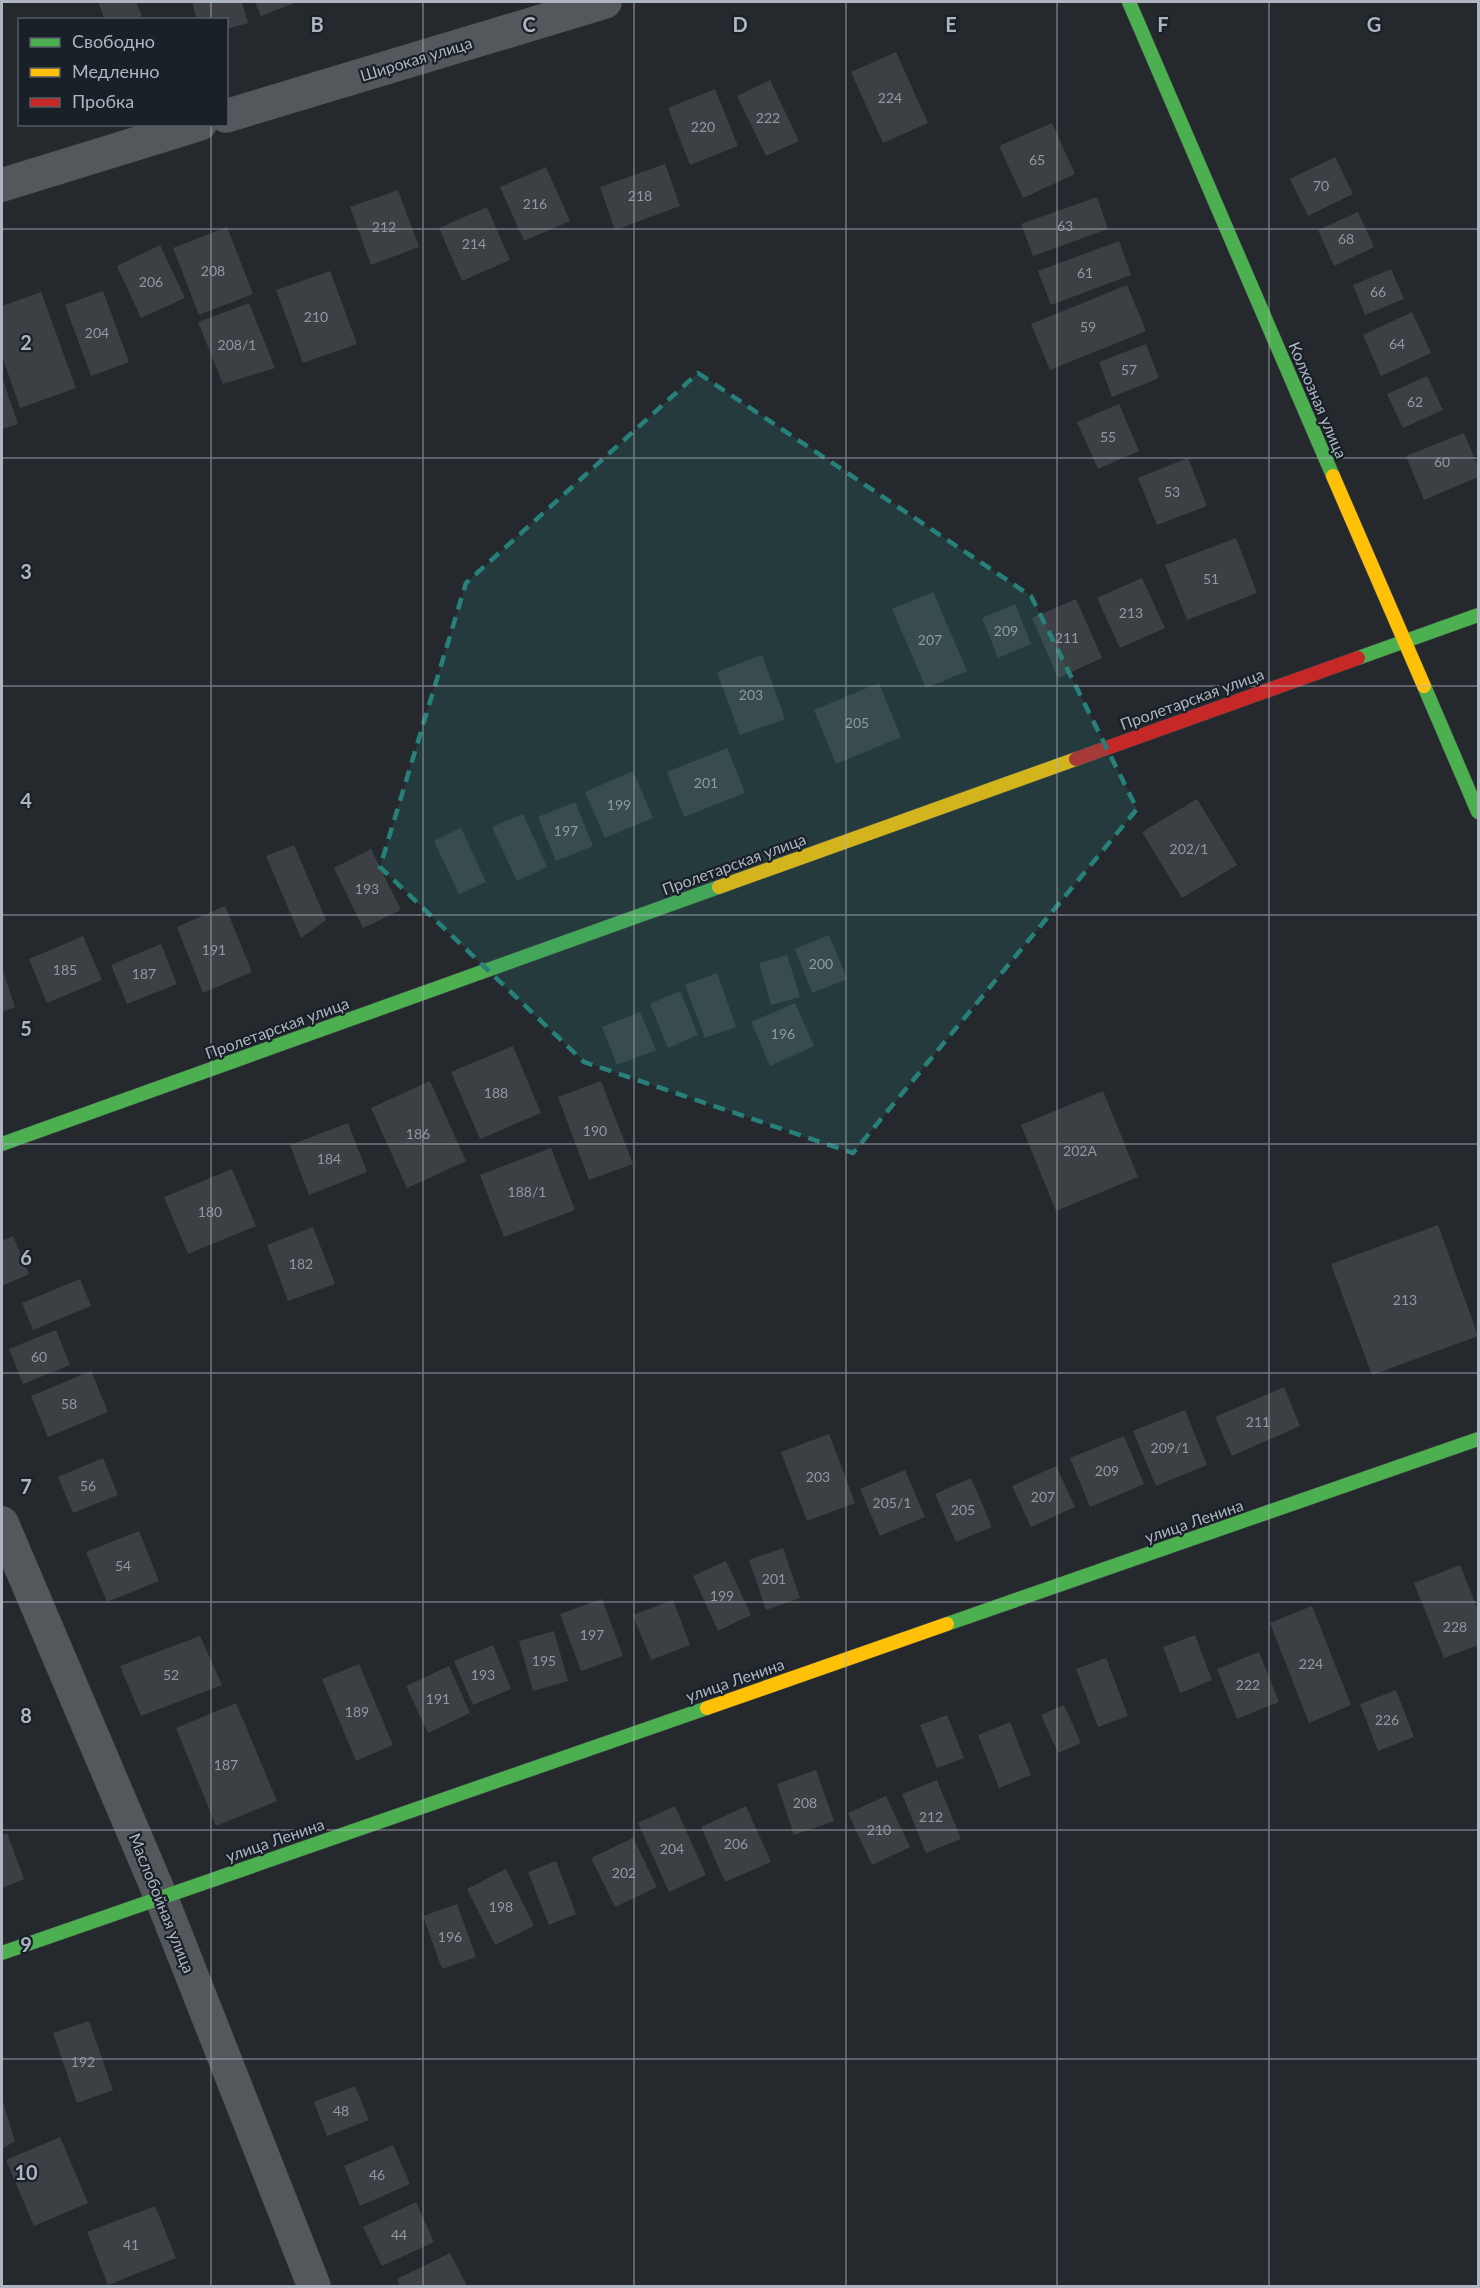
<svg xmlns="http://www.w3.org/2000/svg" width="1480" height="2288" viewBox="0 0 1480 2288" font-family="Lato,sans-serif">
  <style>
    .building { fill: #3c3f43 }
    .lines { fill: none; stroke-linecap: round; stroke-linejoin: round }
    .street-casing { stroke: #424549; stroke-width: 34 }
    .fast-casing { stroke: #424549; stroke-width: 15 }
    .slow-casing { stroke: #424549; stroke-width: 15 }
    .jam-casing { stroke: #424549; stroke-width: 15 }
    .street { stroke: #54585d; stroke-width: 33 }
    .fast { stroke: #4caf50; stroke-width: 14 }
    .slow { stroke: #ffc107; stroke-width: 14 }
    .jam { stroke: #c62828; stroke-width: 14 }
    .marked { fill: #27807a; fill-opacity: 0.2; stroke: #27807a; stroke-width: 4.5; stroke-dasharray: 12 8; stroke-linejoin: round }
    .grid { fill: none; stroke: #adb6c0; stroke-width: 1.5; stroke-opacity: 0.55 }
    .labels { text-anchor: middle; stroke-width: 4.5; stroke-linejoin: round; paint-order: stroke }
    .number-label { font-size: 14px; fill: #9198a1 }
    .street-label { font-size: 16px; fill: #adb6c0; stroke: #192028 }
    .grid-label { font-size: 20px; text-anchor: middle; font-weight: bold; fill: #adb6c0; stroke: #192028; stroke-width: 4.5; stroke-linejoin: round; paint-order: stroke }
  </style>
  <rect width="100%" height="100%" fill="#25292e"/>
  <!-- building -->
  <g class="building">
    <path d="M98,2h38l6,14 -8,4h-29z"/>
    <path d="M192,2h50l6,21 -22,6v-9h-29z"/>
    <path d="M255,2h42l-36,14z"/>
    <path d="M896,52l32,71 -45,20 -32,-71z"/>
    <path d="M770,80l29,61 -33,15 -29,-60z"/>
    <path d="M715,89l23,57 -48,19 -22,-57z"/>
    <path d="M1052,123l23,51 -52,24 -24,-52z"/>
    <path d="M1335,157l18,37 -45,22 -18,-37z"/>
    <path d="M665,164l15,42 -65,24 -15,-43z"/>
    <path d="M546,167l24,54 -46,20 -24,-54z"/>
    <path d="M398,190l21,57 -48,18 -21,-58z"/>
    <path d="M1097,197l11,32 -75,27 -12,-32z"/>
    <path d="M487,207l23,53 -48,21 -23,-53z"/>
    <path d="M1358,212l16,35 -40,19 -16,-36z"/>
    <path d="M227,227l26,67 -54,21 -26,-67z"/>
    <path d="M1119,241l12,34 -80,30 -13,-34z"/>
    <path d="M160,245l25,53 -44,20 -24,-52z"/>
    <path d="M1391,269l13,30 -39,16 -12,-30z"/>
    <path d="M330,271l27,73 -54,19 -27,-73z"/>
    <path d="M1127,285l19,46 -96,39 -19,-46z"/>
    <path d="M103,291l26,71 -38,14 -26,-71z"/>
    <path d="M41,292l35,96 -56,20 -18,-52v-50z"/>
    <path d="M249,303l26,65 -52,16 -25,-62z"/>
    <path d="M1412,312l19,41 -50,23 -18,-41z"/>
    <path d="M1146,344l13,34 -47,19 -13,-35z"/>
    <path d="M1427,376l16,34 -40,18 -16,-34z"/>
    <path d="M2,377l16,47 -16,5z"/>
    <path d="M1119,404l20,47 -41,18 -21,-47z"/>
    <path d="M1464,433l14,34v10l-54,23 -18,-44z"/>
    <path d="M1188,458l19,48 -50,19 -19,-47z"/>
    <path d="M1236,538l21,55 -70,27 -22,-55z"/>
    <path d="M1142,578l23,50 -45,20 -23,-50z"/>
    <path d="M933,592l34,79 -41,17 -34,-79z"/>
    <path d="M1076,599l26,59 -44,20 -26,-60z"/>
    <path d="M1015,604l16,40 -33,14 -16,-40z"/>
    <path d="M762,655l23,64 -45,16 -23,-63z"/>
    <path d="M879,683l22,54 -65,27 -22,-54z"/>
    <path d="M727,748l18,45 -61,24 -17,-45z"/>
    <path d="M633,771l20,47 -48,20 -20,-46z"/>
    <path d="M1197,799l40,66 -55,33 -40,-66z"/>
    <path d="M575,802l18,44 -37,15 -18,-44z"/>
    <path d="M523,814l24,53 -30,14 -25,-54z"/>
    <path d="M461,828l25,54 -27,12 -25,-53z"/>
    <path d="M294,845l32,75 -25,18 -35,-82z"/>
    <path d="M371,849l30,61 -38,18 -29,-60z"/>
    <path d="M225,906l27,66 -49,21 -26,-66z"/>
    <path d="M829,935l18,44 -35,14 -17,-44z"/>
    <path d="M83,936l19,44 -55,23 -18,-44z"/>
    <path d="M161,944l16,40 -50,20 -16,-39z"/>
    <path d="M787,955l13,42 -29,8 -12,-42z"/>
    <path d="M2,968l13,39 -13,5z"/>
    <path d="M717,973l19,54 -31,11 -20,-53z"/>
    <path d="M680,991l18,44 -30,13 -18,-44z"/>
    <path d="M795,1003l19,43 -44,20 -19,-44z"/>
    <path d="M640,1012l16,38 -39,15 -15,-38z"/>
    <path d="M513,1046l28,67 -61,26 -29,-67z"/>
    <path d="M430,1081l36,80 -59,27 -36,-80z"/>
    <path d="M601,1081l32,83 -44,16 -31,-83z"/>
    <path d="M1103,1091l35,86 -82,34 -35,-86z"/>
    <path d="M348,1123l19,49 -58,23 -19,-50z"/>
    <path d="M551,1148l24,62 -71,27 -24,-62z"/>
    <path d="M232,1169l24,57 -68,28 -24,-57z"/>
    <path d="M1438,1225l40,111 -106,39 -41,-111z"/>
    <path d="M313,1227l22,57 -47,17 -21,-56z"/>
    <path d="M13,1236l16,38 -27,12v-45z"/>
    <path d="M80,1279l11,27 -58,24 -11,-27z"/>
    <path d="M56,1330l14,35 -47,19 -14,-35z"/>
    <path d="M91,1371l17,41 -60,25 -17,-41z"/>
    <path d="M1284,1387l16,39 -68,30 -17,-39z"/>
    <path d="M1185,1410l22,55 -51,21 -23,-55z"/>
    <path d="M829,1434l26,69 -48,18 -26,-69z"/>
    <path d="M1124,1436l20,48 -54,23 -20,-49z"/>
    <path d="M103,1458l15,37 -45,18 -15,-36z"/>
    <path d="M1056,1466l19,41 -44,20 -19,-41z"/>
    <path d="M905,1470l20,47 -45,19 -20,-47z"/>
    <path d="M971,1478l21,49 -36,15 -21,-48z"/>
    <path d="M139,1531l20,50 -52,21 -21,-50z"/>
    <path d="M783,1548l17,50 -34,12 -17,-50z"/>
    <path d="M726,1561l25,54 -33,16 -25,-55z"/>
    <path d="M1460,1565l18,45v35l-34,13 -30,-75z"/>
    <path d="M602,1599l21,57 -42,15 -21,-57z"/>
    <path d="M673,1600l17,45 -39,15 -18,-45z"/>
    <path d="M1312,1606l39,99 -42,18 -39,-100z"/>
    <path d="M554,1631l14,50 -35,10 -14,-50z"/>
    <path d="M1195,1635l17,45 -32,13 -17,-46z"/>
    <path d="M200,1636l22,49 -81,31 -21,-50z"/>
    <path d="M493,1645l18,44 -38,16 -19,-44z"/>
    <path d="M1259,1652l20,50 -42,17 -20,-50z"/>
    <path d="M1106,1658l22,58 -30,11 -22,-58z"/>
    <path d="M359,1664l34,81 -37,16 -34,-82z"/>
    <path d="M449,1666l21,47 -42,20 -22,-47z"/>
    <path d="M1396,1690l18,47 -36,14 -18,-47z"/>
    <path d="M236,1703l41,98 -61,25 -40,-98z"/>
    <path d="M1064,1705l17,38 -23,10 -17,-38z"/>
    <path d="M947,1715l17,43 -27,10 -17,-43z"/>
    <path d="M1010,1722l21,53 -32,13 -21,-53z"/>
    <path d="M816,1770l18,51 -40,14 -17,-51z"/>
    <path d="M937,1780l24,59 -35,14 -24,-59z"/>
    <path d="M886,1796l24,51 -38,18 -24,-52z"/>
    <path d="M675,1806l31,69 -37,17 -31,-69z"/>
    <path d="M746,1806l25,56 -46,20 -24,-55z"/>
    <path d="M7,1833l17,46 -22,9v-53z"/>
    <path d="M633,1838l24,49 -42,20 -24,-49z"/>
    <path d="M556,1861l20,53 -27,11 -21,-53z"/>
    <path d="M506,1869l28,57 -39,19 -28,-56z"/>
    <path d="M457,1904l19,53 -34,12 -19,-53z"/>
    <path d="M89,2021l24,69 -36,13 -24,-70z"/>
    <path d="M355,2086l14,34 -42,16 -13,-34z"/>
    <path d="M2,2099l13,42 -13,8z"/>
    <path d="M60,2137l28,66 -54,23 -28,-66z"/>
    <path d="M393,2145l17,39 -50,22 -16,-40z"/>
    <path d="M416,2202l18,40 -52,24 -19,-39z"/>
    <path d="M155,2206l21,52 -68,27 -21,-53z"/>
    <path d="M450,2253l17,33h-67l-3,-7z"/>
  </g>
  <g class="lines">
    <!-- street casing -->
    <g class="street-casing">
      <g id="street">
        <path d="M226,116l379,-114"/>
        <path d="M2,185l198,-61"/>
        <path d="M2,1523l159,374 153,389"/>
      </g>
    </g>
    <!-- fast casing -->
    <g class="fast-casing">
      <g id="fast">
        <path d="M1129,2l204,474"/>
        <path d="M1358,658l120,-43"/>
        <path d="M1424,686l54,126"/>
        <path d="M2,1144l717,-257"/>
        <path d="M947,1624l531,-185"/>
        <path d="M2,1953l705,-245"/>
      </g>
    </g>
    <!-- slow casing -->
    <g class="slow-casing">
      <g id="slow">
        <path d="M1333,476l91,210"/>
        <path d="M719,887l357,-128"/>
        <path d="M707,1708l240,-84"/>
      </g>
    </g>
    <!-- jam casing -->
    <g class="jam-casing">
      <path id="jam" d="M1076,759l282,-101"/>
    </g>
    <!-- street -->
    <use href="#street" class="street"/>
    <!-- fast -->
    <use href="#fast" class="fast"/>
    <!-- slow -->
    <use href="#slow" class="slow"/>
    <!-- jam -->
    <use href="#jam" class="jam"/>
  </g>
  <!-- marked area -->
  <path class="marked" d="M698,373l333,223 106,213 -284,344 -269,-91 -204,-195 86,-284z"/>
  <!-- grid -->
  <path class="grid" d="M211,2v18M423,2v2284M634,2v2284M846,2v2284M1057,2v2284M1269,2v2284M211,124v2162M2,229h1476M2,458h1476M2,686h1476M2,915h1476M2,1144h1476M2,1373h1476M2,1602h1476M2,1830h1476M2,2059h1476"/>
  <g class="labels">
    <!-- number labels -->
    <g class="number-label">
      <text x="890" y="103">224</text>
      <text x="768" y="123">222</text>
      <text x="703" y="132">220</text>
      <text x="1037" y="165">65</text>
      <text x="1321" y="191">70</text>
      <text x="640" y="201">218</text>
      <text x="535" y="209">216</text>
      <text x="1065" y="231">63</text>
      <text x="384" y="232">212</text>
      <text x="1346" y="244">68</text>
      <text x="474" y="249">214</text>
      <text x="213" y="276">208</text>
      <text x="1085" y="278">61</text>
      <text x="151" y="287">206</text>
      <text x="1378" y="297">66</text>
      <text x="316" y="322">210</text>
      <text x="1088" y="332">59</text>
      <text x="97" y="338">204</text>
      <text x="1397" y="349">64</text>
      <text x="237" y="350">208/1</text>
      <text x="1129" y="375">57</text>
      <text x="1415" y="407">62</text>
      <text x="1108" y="442">55</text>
      <text x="1442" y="467">60</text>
      <text x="1172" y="497">53</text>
      <text x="1211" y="584">51</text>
      <text x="1131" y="618">213</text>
      <text x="1006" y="636">209</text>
      <text x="1067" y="643">211</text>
      <text x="930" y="645">207</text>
      <text x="751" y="700">203</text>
      <text x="857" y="728">205</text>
      <text x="706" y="788">201</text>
      <text x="619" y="810">199</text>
      <text x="566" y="836">197</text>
      <text x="1189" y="854">202/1</text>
      <text x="367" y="894">193</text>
      <text x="214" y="955">191</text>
      <text x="821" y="969">200</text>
      <text x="65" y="975">185</text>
      <text x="144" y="979">187</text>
      <text x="783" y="1039">196</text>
      <text x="496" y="1098">188</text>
      <text x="595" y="1136">190</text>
      <text x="418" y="1139">186</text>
      <text x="1080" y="1156">202А</text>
      <text x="329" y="1164">184</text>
      <text x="527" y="1197">188/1</text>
      <text x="210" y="1217">180</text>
      <text x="301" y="1269">182</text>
      <text x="1405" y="1305">213</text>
      <text x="39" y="1362">60</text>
      <text x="69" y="1409">58</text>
      <text x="1258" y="1427">211</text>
      <text x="1170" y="1453">209/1</text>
      <text x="1107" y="1476">209</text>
      <text x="818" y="1482">203</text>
      <text x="88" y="1491">56</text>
      <text x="1043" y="1502">207</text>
      <text x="892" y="1508">205/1</text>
      <text x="963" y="1515">205</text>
      <text x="123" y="1571">54</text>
      <text x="774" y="1584">201</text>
      <text x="722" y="1601">199</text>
      <text x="1455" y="1632">228</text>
      <text x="592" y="1640">197</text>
      <text x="544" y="1666">195</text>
      <text x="1311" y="1669">224</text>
      <text x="171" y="1680">52</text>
      <text x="483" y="1680">193</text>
      <text x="1248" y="1690">222</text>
      <text x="438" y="1704">191</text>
      <text x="357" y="1717">189</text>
      <text x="1387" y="1725">226</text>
      <text x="226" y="1770">187</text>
      <text x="805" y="1808">208</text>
      <text x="931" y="1822">212</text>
      <text x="879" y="1835">210</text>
      <text x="736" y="1849">206</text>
      <text x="672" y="1854">204</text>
      <text x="624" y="1878">202</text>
      <text x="501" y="1912">198</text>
      <text x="450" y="1942">196</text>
      <text x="83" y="2067">192</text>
      <text x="341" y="2116">48</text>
      <text x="377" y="2180">46</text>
      <text x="399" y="2240">44</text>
      <text x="131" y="2250">41</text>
    </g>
    <!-- street labels -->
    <g class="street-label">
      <text transform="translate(416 59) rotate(-17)" y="6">Широкая улица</text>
      <text transform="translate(1318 400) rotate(67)" y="6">Колхозная улица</text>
      <text transform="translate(1192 699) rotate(-20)" y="6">Пролетарская улица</text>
      <text transform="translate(734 864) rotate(-20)" y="6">Пролетарская улица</text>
      <text transform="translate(277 1028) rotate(-20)" y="6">Пролетарская улица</text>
      <text transform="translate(1194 1521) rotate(-19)" y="6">улица Ленина</text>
      <text transform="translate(735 1680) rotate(-19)" y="6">улица Ленина</text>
      <text transform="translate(275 1840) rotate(-19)" y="6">улица Ленина</text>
      <text transform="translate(162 1903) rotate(68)" y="6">Маслобойная улица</text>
    </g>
  </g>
  <g class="grid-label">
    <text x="317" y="32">B</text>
    <text x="529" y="32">C</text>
    <text x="740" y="32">D</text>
    <text x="951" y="32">E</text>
    <text x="1163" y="32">F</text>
    <text x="1374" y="32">G</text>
    <text x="26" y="350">2</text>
    <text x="26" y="579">3</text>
    <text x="26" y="808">4</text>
    <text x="26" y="1036">5</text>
    <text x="26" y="1265">6</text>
    <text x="26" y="1494">7</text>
    <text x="26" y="1723">8</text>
    <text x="26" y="1952">9</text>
    <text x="26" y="2180">10</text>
  </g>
  <!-- border -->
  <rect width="1480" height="2288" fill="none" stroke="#adb6c0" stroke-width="6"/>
  <!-- legend -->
  <rect x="18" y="18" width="210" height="108" fill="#192028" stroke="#545c65" stroke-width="1.5"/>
  <rect x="30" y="38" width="30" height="9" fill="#4caf50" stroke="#545c65" stroke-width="1.5"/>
  <text x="72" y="48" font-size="18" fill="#adb6c0">Свободно</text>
  <rect x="30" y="68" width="30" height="9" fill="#ffc107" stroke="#545c65" stroke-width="1.5"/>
  <text x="72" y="78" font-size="18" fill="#adb6c0">Медленно</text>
  <rect x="30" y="98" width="30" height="9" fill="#c62828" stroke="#545c65" stroke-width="1.5"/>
  <text x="72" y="108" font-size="18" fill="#adb6c0">Пробка</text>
</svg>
